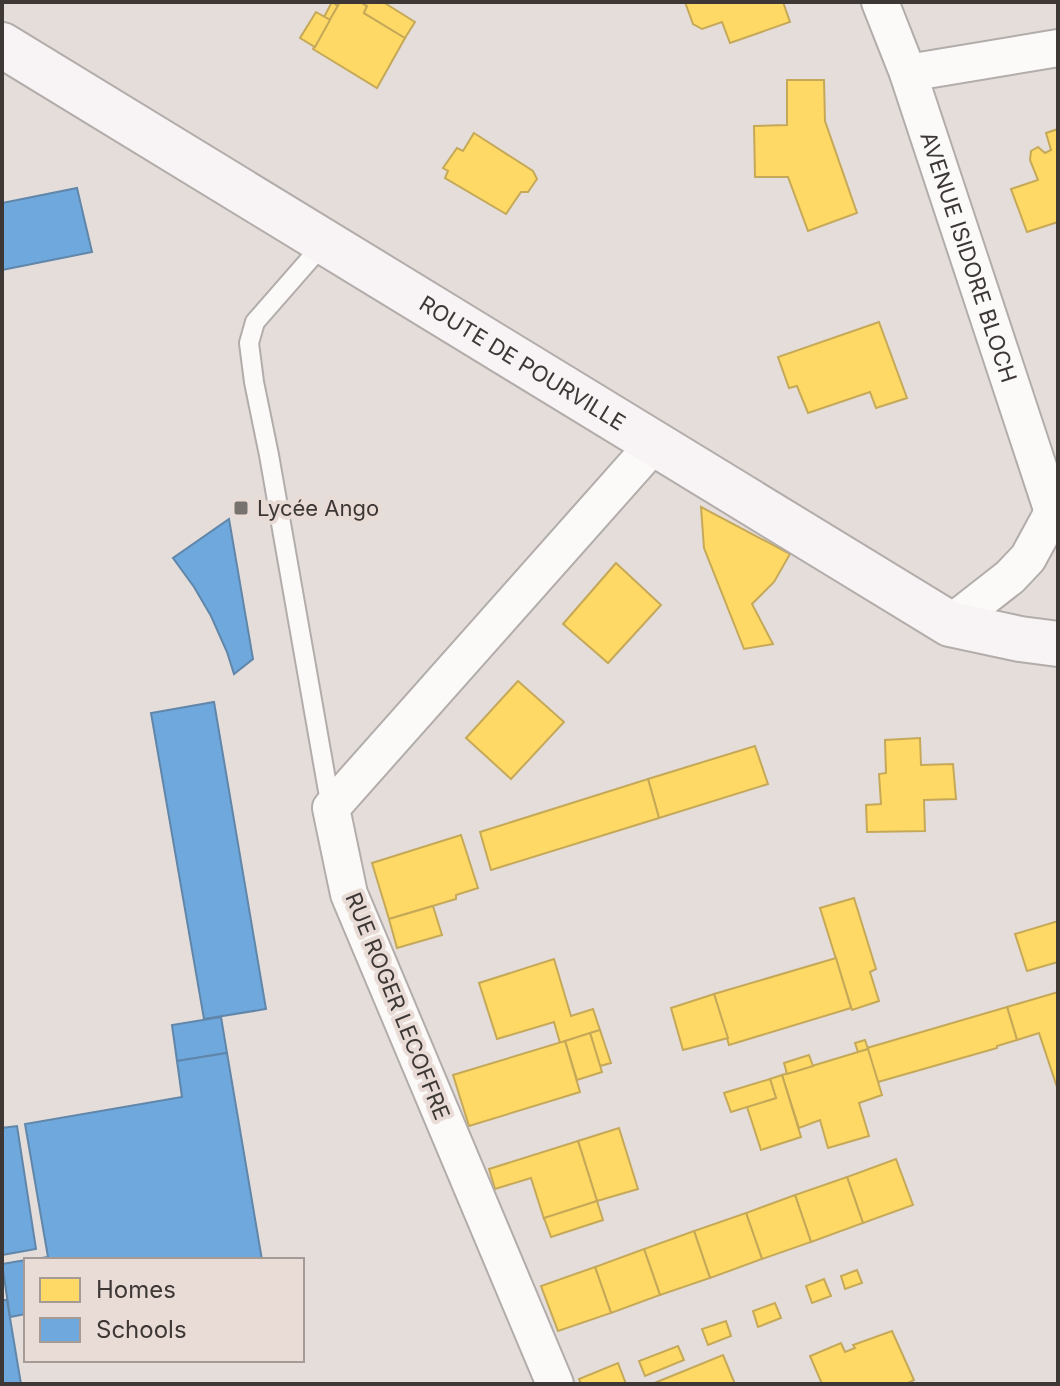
<svg xmlns="http://www.w3.org/2000/svg" width="1060" height="1386" viewBox="0 0 1060 1386" font-family="Inter,sans-serif">
  <style>
    .homes { fill: #ffd966; stroke: #c5a958; stroke-width: 2 }
    .schools { fill: #6fa8dc; stroke: #6086aa; stroke-width: 2 }
    .lines { fill: none; stroke-linecap: round; stroke-linejoin: round }
    .service-casing { stroke: #b2adaa; stroke-width: 22 }
    .minor-casing { stroke: #b2adaa; stroke-width: 40 }
    .secondary-casing { stroke: #b2adaa; stroke-width: 48 }
    .service { stroke: #fbfaf9; stroke-width: 18 }
    .minor { stroke: #fbfaf9; stroke-width: 36 }
    .secondary { stroke: #f8f4f5; stroke-width: 44 }
    .poi-dot { fill: #78726f; stroke: #e9dcd6; stroke-width: 3 }
    .labels { text-anchor: middle; stroke-width: 8; stroke-linejoin: round; paint-order: stroke }
    .street-label { font-size: 22px; fill: #3d3836; stroke: #e9dcd6 }
    .poi-label { font-size: 22px; fill: #3d3836; stroke: #e9dcd6; text-anchor: start }
  </style>
  <rect width="100%" height="100%" fill="#e5ddda"/>
  <!-- homes -->
  <g class="homes">
    <path d="M332,2l6,4 -8,14 -6,-3z"/>
    <path d="M340,2h20l7,4 -3,7 41,25 -28,50 -64,-39z"/>
    <path d="M360,2h23l32,20 -10,16 -41,-25 3,-7z"/>
    <path d="M685,2h98l7,20 -60,21 -8,-21 -20,7 -9,-5z"/>
    <path d="M316,12l14,8 -15,27 -15,-9z"/>
    <path d="M787,80h37l1,41 32,92 -49,18 -20,-54h-33l-1,-51 33,-1z"/>
    <path d="M1058,129v93l-31,10 -16,-43 27,-9 -8,-20 1,-9 7,-4 7,6 6,-3 -5,-17z"/>
    <path d="M474,133l59,38 4,8 -9,13h-7l-15,22 -61,-36 3,-7 -5,-3 14,-20 6,3z"/>
    <path d="M879,322l28,76 -31,10 -6,-16 -62,21 -11,-27 -8,2 -11,-31z"/>
    <path d="M701,507l89,47 -16,28 -22,22 21,40 -29,5 -40,-101z"/>
    <path d="M616,563l45,42 -53,58 -45,-39z"/>
    <path d="M518,681l46,41 -53,57 -45,-41z"/>
    <path d="M920,738l1,27 32,-1 3,35 -32,1 1,31 -58,1 -1,-27 15,-1 -2,-30 7,-1 -1,-33z"/>
    <path d="M755,746l13,38 -109,34 -11,-39z"/>
    <path d="M648,779l11,39 -168,52 -11,-38z"/>
    <path d="M461,835l17,53 -22,7v4l-67,20 -17,-56z"/>
    <path d="M854,898l22,71 -6,3 9,29 -27,9 -32,-102z"/>
    <path d="M433,906l9,29 -45,13 -8,-29z"/>
    <path d="M1058,921v41l-31,9 -12,-37z"/>
    <path d="M836,958l15,50 -122,37 -15,-51z"/>
    <path d="M554,959l17,57 22,-7 7,21 -40,13 -6,-21 -57,17 -18,-56z"/>
    <path d="M1058,992v95h-1l-18,-54 -22,7 -10,-33z"/>
    <path d="M714,994l14,44 -45,12 -12,-42z"/>
    <path d="M1007,1007l10,33 -20,6v2l-119,34 -11,-34z"/>
    <path d="M600,1030l11,33 -11,3 -10,-33z"/>
    <path d="M590,1033l12,39 -25,8 -12,-39z"/>
    <path d="M865,1040l3,9 -10,3 -3,-9z"/>
    <path d="M565,1041l15,51 -111,34 -16,-51z"/>
    <path d="M868,1049l14,46 -23,8 10,33 -41,12 -8,-28 -21,8 -17,-53z"/>
    <path d="M809,1055l4,11 -26,8 -3,-11z"/>
    <path d="M782,1075l19,62 -40,13 -14,-43 29,-9 -6,-19z"/>
    <path d="M770,1079l6,19 -45,14 -7,-19z"/>
    <path d="M619,1128l19,61 -41,12 -19,-60z"/>
    <path d="M578,1141l19,60 -53,18 -13,-41 -36,11 -6,-20z"/>
    <path d="M896,1159l17,46 -50,18 -16,-46z"/>
    <path d="M847,1177l16,46 -52,19 -16,-47z"/>
    <path d="M795,1195l16,47 -49,17 -16,-46z"/>
    <path d="M597,1201l6,19 -52,17 -7,-19z"/>
    <path d="M746,1213l16,46 -52,19 -16,-47z"/>
    <path d="M694,1231l16,47 -50,17 -16,-46z"/>
    <path d="M644,1249l16,46 -49,18 -16,-46z"/>
    <path d="M595,1267l16,46 -53,18 -17,-45z"/>
    <path d="M857,1270l5,13 -17,6 -4,-13z"/>
    <path d="M824,1279l7,17 -19,7 -6,-17z"/>
    <path d="M775,1303l6,15 -23,9 -5,-16z"/>
    <path d="M726,1321l5,15 -23,9 -6,-16z"/>
    <path d="M892,1331l22,49 -8,4h-84l-12,-28 31,-13 4,9 10,-4 -2,-3z"/>
    <path d="M678,1346l6,14 -39,16 -6,-15z"/>
    <path d="M723,1355l12,29h-83z"/>
    <path d="M618,1363l8,21h-45l-2,-5z"/>
  </g>
  <!-- schools -->
  <g class="schools">
    <path d="M77,188l15,64 -90,18v-67z"/>
    <path d="M229,519l24,140 -19,15 -7,-22 -16,-36 -17,-29 -21,-29z"/>
    <path d="M214,702l52,307 -62,10 -53,-306z"/>
    <path d="M221,1017l6,36 -50,8 -5,-36z"/>
    <path d="M227,1053l35,207h-234l20,-3 -23,-133 157,-27 -5,-36z"/>
    <path d="M17,1126l19,123 -34,6v-127z"/>
    <path d="M26,1260v54l-16,3 -8,-53z"/>
    <path d="M2,1300h5l14,84h-19z"/>
  </g>
  <g class="lines">
    <!-- service casing -->
    <g class="service-casing">
      <path id="service" d="M325,242l-70,80 -6,21 5,39 15,73 62,353"/>
    </g>
    <!-- minor casing -->
    <g class="minor-casing">
      <g id="minor">
        <path id="s1" d="M880,2l28,71 145,439 5,6"/>
        <path d="M908,73l150,-25"/>
        <path d="M950,624l60,-47 18,-19 25,-46"/>
        <path d="M555,1384l-206,-490 -18,-86 324,-365"/>
      </g>
    </g>
    <!-- secondary casing -->
    <g class="secondary-casing">
      <g id="secondary">
        <path id="s2" d="M2,45l948,579 70,15 38,5"/>
      </g>
    </g>
    <!-- service -->
    <use href="#service" class="service"/>
    <!-- minor -->
    <use href="#minor" class="minor"/>
    <!-- secondary -->
    <use href="#secondary" class="secondary"/>
  </g>
  <!-- markers -->
  <rect class="poi-dot" x="233" y="500" width="16" height="16" rx="4"/>
  <g class="labels">
    <!-- street labels -->
    <g class="street-label">
      <text dy="8" stroke="none"><textPath href="#s1" startOffset="270">AVENUE ISIDORE BLOCH</textPath></text>
      <text dy="8" stroke="none"><textPath href="#s2" startOffset="610">ROUTE DE POURVILLE</textPath></text>
      <text transform="translate(398 1006) rotate(68)" y="8">RUE ROGER LECOFFRE</text>
    </g>
    <!-- poi labels -->
    <g class="poi-label">
      <text x="257" y="516">Lycée Ango</text>
    </g>
  </g>
  <!-- border -->
  <rect width="1060" height="1386" fill="none" stroke="#3d3836" stroke-width="8"/>
  <!-- legend -->
  <rect x="24" y="1258" width="280" height="104" fill="#e9dcd6" stroke="#a49a96" stroke-width="2"/>
  <rect x="40" y="1278" width="40" height="24" fill="#ffd966" stroke="#a49a96" stroke-width="2"/>
  <text x="96" y="1298" font-size="24" fill="#3d3836">Homes</text>
  <rect x="40" y="1318" width="40" height="24" fill="#6fa8dc" stroke="#a49a96" stroke-width="2"/>
  <text x="96" y="1338" font-size="24" fill="#3d3836">Schools</text>
</svg>
